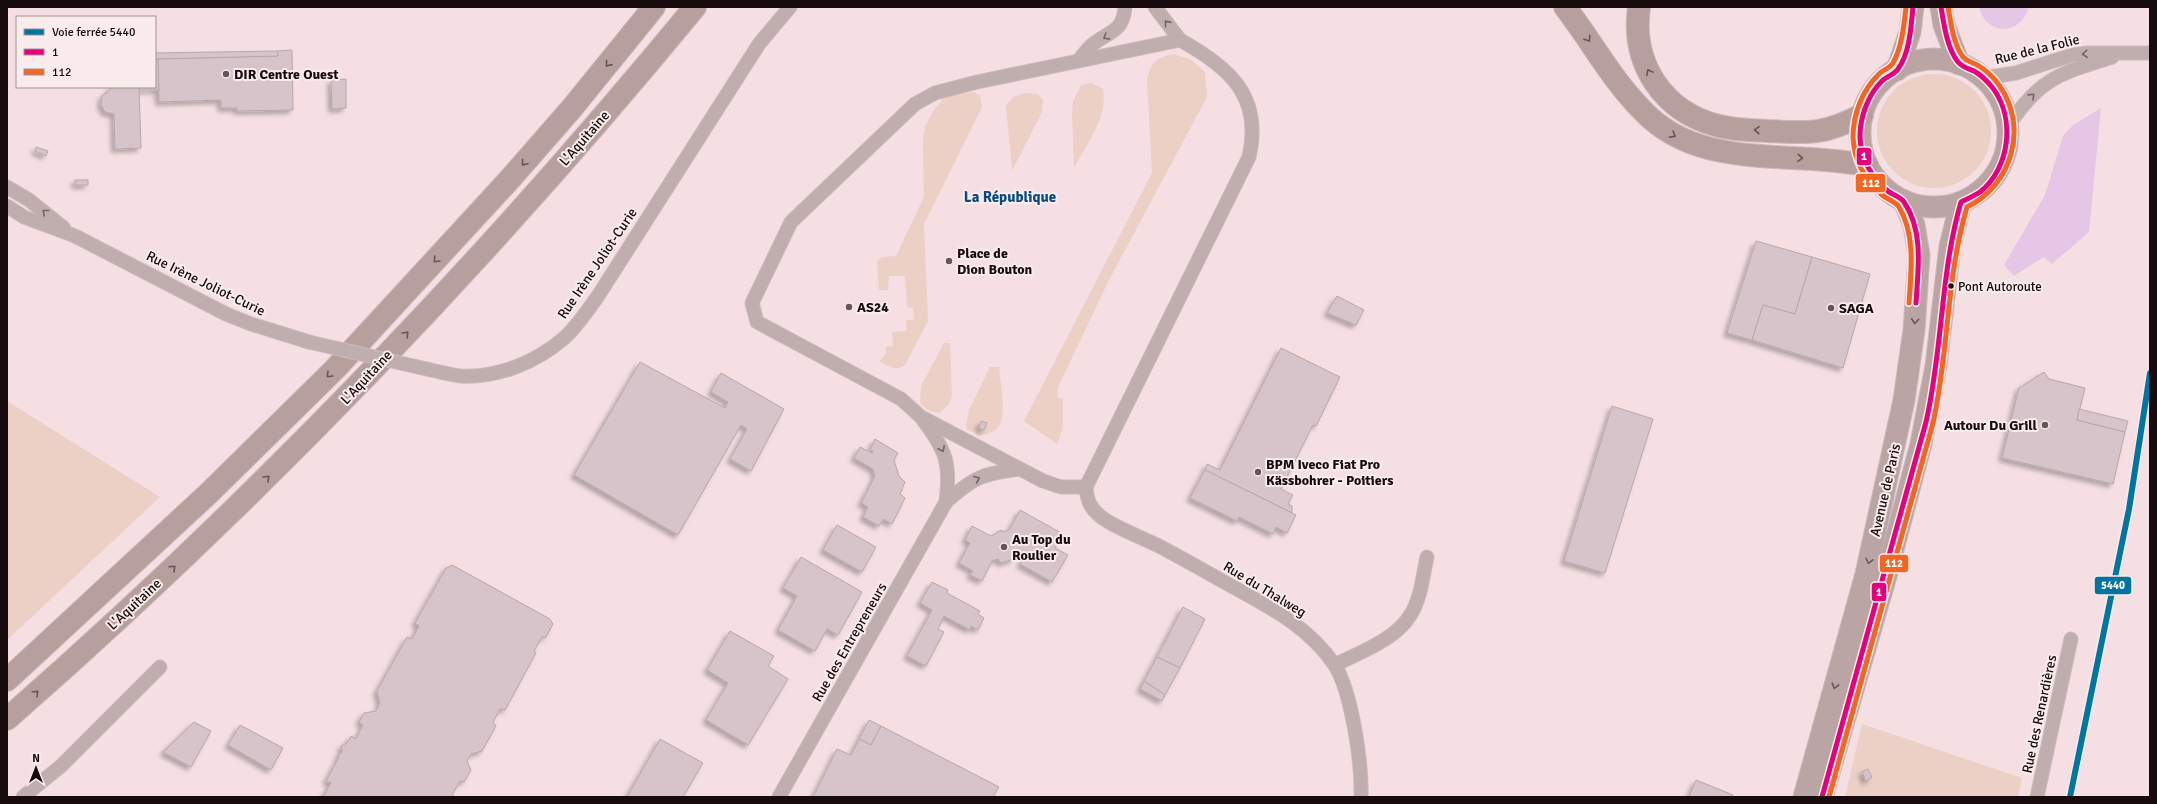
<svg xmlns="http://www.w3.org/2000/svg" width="2157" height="804" viewBox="0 0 2157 804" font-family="Signika,sans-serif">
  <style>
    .green { fill: #ecd0c5 }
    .water { fill: #e5c6e6 }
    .building { fill: #d7c4cb; stroke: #b7a7ad; filter: url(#shadow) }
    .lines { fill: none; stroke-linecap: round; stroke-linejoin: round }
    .street-casing { stroke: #cbbabd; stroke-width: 15 }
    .primary-casing { stroke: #cbbabd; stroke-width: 23 }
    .highway-casing { stroke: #cbbabd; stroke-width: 24 }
    .street { stroke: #bfaead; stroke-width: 13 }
    .primary { stroke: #bba5a4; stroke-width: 21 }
    .highway { stroke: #b79f9d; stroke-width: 22 }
    .street-bridge-casing { stroke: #cbbabd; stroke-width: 15; stroke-linecap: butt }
    .street-bridge { stroke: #bfaead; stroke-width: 13 }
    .bus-1-casing { stroke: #faebed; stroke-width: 8 }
    .bus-2-casing { stroke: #faebed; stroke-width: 8 }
    .bus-1 { stroke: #e5007d; stroke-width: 5 }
    .bus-2 { stroke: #f26522; stroke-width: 5 }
    .rail-1-casing { stroke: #faebed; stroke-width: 9 }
    .rail-1 { stroke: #0075a1; stroke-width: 6 }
    .oneway { stroke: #736565 }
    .oneway2 { stroke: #675555 }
    .oneway3 { stroke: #695858 }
    .poi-dot { fill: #655558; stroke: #faebed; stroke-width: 1.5 }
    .bus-dot { fill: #170b0d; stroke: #faebed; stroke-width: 1.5 }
    .labels { text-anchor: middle; stroke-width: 4; stroke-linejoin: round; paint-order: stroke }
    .bus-label { font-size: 13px; fill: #170b0d; stroke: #faebed; text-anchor: start }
    .street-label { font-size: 14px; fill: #170b0d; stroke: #faebed }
    .poi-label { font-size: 14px; font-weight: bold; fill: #170b0d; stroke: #faebed; text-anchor: start }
    .neighbourhood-label { font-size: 15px; font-weight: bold; fill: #064b7a; stroke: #faebed }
    .line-badge { stroke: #faebed; stroke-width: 1.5 }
    .badge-label { font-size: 11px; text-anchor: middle; font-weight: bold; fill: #fff }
  </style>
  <defs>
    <filter id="shadow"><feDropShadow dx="-3.5" dy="3.5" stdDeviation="2" flood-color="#0004"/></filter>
  </defs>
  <rect width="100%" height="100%" fill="#f5dfe3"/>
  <!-- green -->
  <g class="green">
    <path d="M1173,54l17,5 15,13 2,25 -98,183 -51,107 -1,10 6,2v28l-6,17 -33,-23 128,-248 -5,-94c5,-17 8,-21 26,-25z"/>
    <circle cx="1934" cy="131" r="57"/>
    <path d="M1091,83l11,5c9,24 -16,58 -28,80l-2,-54 1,-13 8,-16z"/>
    <path d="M974,92l6,4 2,11 -58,117 4,97 -23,44c-9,7 -16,1 -26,-4l7,-7v-7l7,-1 -1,-14 14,-1v-11h8l-1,-12 -6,-1 -2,-31h-16l-1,14h-9l-2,-29 5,-4 14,-1 28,-59 -1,-54 2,-17 9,-16 10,-12 13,-4z"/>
    <path d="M1025,93l13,1 5,6 -1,12 -30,59 -6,-65 7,-9z"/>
    <path d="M944,343h6l2,53 -3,8 -9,9 -11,-2 -9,-8 1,-17z"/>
    <path d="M990,367h9c1,15 8,47 0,59 -5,7 -13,8 -20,10l-13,-8 3,-18z"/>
    <path d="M7,401l153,96 -153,143z"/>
    <path d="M1862,724l160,54 -4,19h-173z"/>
  </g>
  <!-- water -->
  <g class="water">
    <path d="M1979,7h50c-8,29 -43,29 -50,0z"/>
    <path d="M2101,108l-12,124 -37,32 -8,-7 -30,19 -10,-11 41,-70 18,-59 10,-11z"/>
  </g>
  <!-- building -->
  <g class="building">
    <path d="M292,50l1,60 -56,1v-3h-16v-8l-62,2 -1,-43 120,-3 -1,-5z"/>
    <path d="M277,51l1,5 -123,3v-6z"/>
    <path d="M155,59h3l1,31h-20v-3h16z"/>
    <path d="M346,79v29l-14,1 -1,-29z"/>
    <path d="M110,87h29l2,61 -26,1 -1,-35 -9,-2 -4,-7 1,-9 8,-6z"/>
    <path d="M36,147l12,4 -2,5 -11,-5z"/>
    <rect x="75" y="180" width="13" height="5"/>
    <path d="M1756,241l56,16 -17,57 -32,-9 -11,35 -25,-7z"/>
    <path d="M1812,257l58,17 -27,94 -91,-28 11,-35 32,9z"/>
    <path d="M1337,296l27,14 -8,15 -29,-12z"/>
    <path d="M1281,348l59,29 -24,49 -3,-1 -32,64 12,6 -5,9 4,2v7l-87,-43 2,-6 13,6z"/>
    <path d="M640,362l85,46 3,-6 -17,-10 10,-19 63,36 -33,62 -21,-12 17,-30 -6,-4 -63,110 -104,-60z"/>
    <path d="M2044,372l5,7 36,9 -8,32 48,12 -12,52 -111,-26 17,-70z"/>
    <path d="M1612,406l41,13 -48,154 -41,-12z"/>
    <path d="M2079,409l49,12 -3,11 -48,-12z"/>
    <path d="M981,421l6,2 -3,7 -5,-2z"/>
    <path d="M875,439l23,14 -4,7 5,16 6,6 -5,12 5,4 -13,26 -9,-5 -4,7 -16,-9 5,-10 -7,-4 14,-27 -2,-7 -19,-11 6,-11 12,6 1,-2 -3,-1z"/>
    <path d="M1205,470l91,45 -9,18 -11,-6 -3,7 -34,-17 -2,4 -47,-23z"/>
    <path d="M1020,510l43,24 -8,14 13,7 -16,27 -32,-18 5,-9 -6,-3 -5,2v5l-13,4 -3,-4 -6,2 -10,20 -12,-6 3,-4 -14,-8 11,-20 -5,-3 7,-14 19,10 6,-3v-1l5,-2 1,2 7,-3z"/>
    <path d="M837,525l39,22 -14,25 -39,-22z"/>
    <path d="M801,557l61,35 -24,43 -11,-6 -12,22 -37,-21 19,-34 -14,-8z"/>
    <path d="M452,565l98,54 3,5 -7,13h-4l-8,14 2,2 -31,57 -5,-1 -7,13 3,4 -14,25 -11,3 -4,7 4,9 -7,12 -4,-1 -8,14 3,2h-132l8,-14 -5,-2 13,-24 -1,-3 4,-1 -1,-7 6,-3 4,-7 5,3 7,-14 -4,-3 5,-9 12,-2 4,-8 -3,-12 30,-54 5,2 7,-13 -4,-3 31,-55z"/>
    <path d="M932,582l16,8 -1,3 33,18 -2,3 6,4 -6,12 -7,-4 -1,4 -26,-14 -6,13 6,3 -18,34 -19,-10 25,-46 -12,-7z"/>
    <path d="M1183,607l22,12 -25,49 -23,-11z"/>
    <path d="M730,631l44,25 -6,10 20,13 -40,66 -42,-25 22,-37 -21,-13z"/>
    <path d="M1157,657l23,11 -15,27 -21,-14z"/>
    <path d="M1144,681l21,14 -3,6 -22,-12z"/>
    <path d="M869,720l12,6 -10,19 -12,-6z"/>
    <path d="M194,722l17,9 -20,36 -28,-15z"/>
    <path d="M240,725l43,23 -12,22 -43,-25z"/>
    <path d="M881,726l118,61 -6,10h-180l24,-48 14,6 8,-16 12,6z"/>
    <path d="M660,739l43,24 -20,34h-56z"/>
    <path d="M1868,769l4,8 -6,4 -4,-9z"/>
    <path d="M1696,780l37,15 -1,2h-43z"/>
  </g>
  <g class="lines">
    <!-- street casing -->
    <g class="street-casing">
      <g id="street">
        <path d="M1155,7l25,33"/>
        <path d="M1180,40c49,27 83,56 69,117l-163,330h-25l-18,-6 -122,-64 -20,-18 -144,-77 -5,-19 39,-81 124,-118 20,-11 42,-11z"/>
        <path d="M1078,61c5,-6 10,-13 15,-17 17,-13 30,-12 32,-37"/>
        <path d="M1983,78l33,-5 56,-18 16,-2h62"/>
        <path d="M2008,126c32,-48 51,-52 104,-69"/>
        <path d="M7,187l22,13 35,28"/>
        <path d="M7,206l17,11 51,19 151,78 25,10 58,18"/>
        <path d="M431,370c10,2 20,5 30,6 37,2 75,-14 102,-37 14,-12 24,-28 35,-43l161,-252 31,-37"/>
        <path d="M923,420c23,30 28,44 23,82"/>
        <path d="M1086,487c1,13 4,21 14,29 13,11 41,21 57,29 23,12 46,25 69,38 41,23 80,41 108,81 18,27 28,101 27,133"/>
        <path d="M1335,665c25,-13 61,-25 76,-51 10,-16 12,-39 16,-57"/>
        <path d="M23,797l38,-31 99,-99"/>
        <path d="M779,797l167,-295c28,-25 36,-28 73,-33"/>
        <path d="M2037,797l34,-158"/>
      </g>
    </g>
    <!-- primary casing -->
    <g class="primary-casing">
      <g id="primary">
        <path d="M1941,7l3,18 15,39"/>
        <circle cx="1934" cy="133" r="74"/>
        <path d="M1897,70l13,-38 3,-25"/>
        <path d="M1804,797l62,-223 38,-174 10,-70 5,-75 -5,-30 -10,-24"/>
        <path d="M1822,797l64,-221 35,-132 15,-78 14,-120 11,-44"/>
      </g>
    </g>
    <!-- highway casing -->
    <g class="highway-casing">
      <g id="highway">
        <path d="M1565,7c27,35 47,73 78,104 40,42 95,44 149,47 25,1 50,3 75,7"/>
        <path d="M1639,7c-8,57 24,105 80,119 15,4 33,4 49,5 42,2 55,4 94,-16"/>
        <path d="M7,680l202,-187 126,-124 175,-190 62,-71 82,-101"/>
        <path d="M7,719c249,-218 478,-457 688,-712"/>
      </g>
    </g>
    <!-- street -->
    <use href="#street" class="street"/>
    <!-- primary -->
    <use href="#primary" class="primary"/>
    <!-- highway -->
    <use href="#highway" class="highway"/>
    <!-- street-bridge casing -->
    <g class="street-bridge-casing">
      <path id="street-bridge" d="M309,342l122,28"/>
    </g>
    <!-- street-bridge -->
    <use href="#street-bridge" class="street-bridge"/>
    <!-- bus-1 casing -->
    <g class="bus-1-casing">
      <g id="bus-1">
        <path d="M1913,7c-2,19 -3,46 -15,62 -3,5 -10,7 -15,11 -15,14 -23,37 -23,57 1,22 12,41 29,55 5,3 12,5 15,10 20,29 14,68 12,101"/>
        <path d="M1822,797l104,-375c17,-73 14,-148 35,-220 6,-3 13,-6 19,-10 30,-24 36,-74 12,-105 -5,-6 -11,-12 -18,-16 -5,-2 -12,-4 -16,-9 -11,-14 -14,-37 -17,-55"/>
      </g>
    </g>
    <!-- bus-2 casing -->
    <g class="bus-2-casing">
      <g id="bus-2">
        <path d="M1906,7c-2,18 -4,40 -13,56 -3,5 -10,7 -14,11 -17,16 -26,41 -26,63 1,23 12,43 29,58 5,4 14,7 17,12 17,29 12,64 10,96"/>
        <path d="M1829,797l104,-374c16,-71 13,-145 34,-216 45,-22 62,-80 32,-122 -5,-7 -12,-14 -20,-19 -5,-3 -13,-5 -16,-9 -10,-14 -12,-34 -15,-50"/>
      </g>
    </g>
    <!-- bus-1 -->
    <use href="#bus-1" class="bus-1"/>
    <!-- bus-2 -->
    <use href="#bus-2" class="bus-2"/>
    <!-- rail-1 casing -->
    <g class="rail-1-casing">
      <path id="rail-1" d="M2070,797l59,-288 21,-136"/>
    </g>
    <!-- rail-1 -->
    <use href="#rail-1" class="rail-1"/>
  </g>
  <!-- one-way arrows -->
  <defs><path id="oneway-chevron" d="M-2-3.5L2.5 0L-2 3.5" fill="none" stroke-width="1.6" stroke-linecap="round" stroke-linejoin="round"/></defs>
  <g class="oneway">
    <use href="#oneway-chevron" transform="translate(1167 23) rotate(-129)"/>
    <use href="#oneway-chevron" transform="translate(1106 37) rotate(148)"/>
    <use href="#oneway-chevron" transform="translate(2085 54) rotate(175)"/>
    <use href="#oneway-chevron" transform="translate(2032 96) rotate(-44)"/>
    <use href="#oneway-chevron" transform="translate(45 212) rotate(-141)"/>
    <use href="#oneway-chevron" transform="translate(942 449) rotate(64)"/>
    <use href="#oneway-chevron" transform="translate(977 479) rotate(-22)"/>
  </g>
  <g class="oneway2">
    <use href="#oneway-chevron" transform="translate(1588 39) rotate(57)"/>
    <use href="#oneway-chevron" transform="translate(608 64) rotate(129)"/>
    <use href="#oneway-chevron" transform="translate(1649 72) rotate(-118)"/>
    <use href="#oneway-chevron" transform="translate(1757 130) rotate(-177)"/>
    <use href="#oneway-chevron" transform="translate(1673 135) rotate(29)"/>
    <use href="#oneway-chevron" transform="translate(1800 158) rotate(3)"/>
    <use href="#oneway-chevron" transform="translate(524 163) rotate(131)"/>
    <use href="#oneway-chevron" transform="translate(436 260) rotate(133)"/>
    <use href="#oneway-chevron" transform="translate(406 334) rotate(-47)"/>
    <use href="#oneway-chevron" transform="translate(329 375) rotate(135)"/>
    <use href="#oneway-chevron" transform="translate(267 478) rotate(-45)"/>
    <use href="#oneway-chevron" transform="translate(173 568) rotate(-43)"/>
    <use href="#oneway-chevron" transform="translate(36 693) rotate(-42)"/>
  </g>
  <g class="oneway3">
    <use href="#oneway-chevron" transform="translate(1915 321) rotate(94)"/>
    <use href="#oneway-chevron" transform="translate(1869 561) rotate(103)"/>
    <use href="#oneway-chevron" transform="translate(1835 686) rotate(105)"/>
  </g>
  <!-- markers -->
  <g class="poi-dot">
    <circle cx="226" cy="74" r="4"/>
    <circle cx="949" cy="261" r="4"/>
    <circle cx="849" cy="307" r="4"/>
    <circle cx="1831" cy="308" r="4"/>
    <circle cx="2045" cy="425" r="4"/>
    <circle cx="1258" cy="472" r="4"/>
    <circle cx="1004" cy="547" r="4"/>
  </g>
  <circle class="bus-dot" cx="1951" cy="286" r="3.5"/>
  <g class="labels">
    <!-- bus labels -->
    <g class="bus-label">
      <text x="1958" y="291">Pont Autoroute</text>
    </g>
    <!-- street labels -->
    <g class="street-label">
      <text transform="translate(2037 49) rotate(-14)" y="5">Rue de la Folie</text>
      <text transform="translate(584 138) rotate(-49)" y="5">L'Aquitaine</text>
      <text transform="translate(597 263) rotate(-56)" y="5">Rue Irène Joliot-Curie</text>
      <text transform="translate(206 283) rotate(26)" y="5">Rue Irène Joliot-Curie</text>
      <text transform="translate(366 377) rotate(-47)" y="5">L'Aquitaine</text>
      <text transform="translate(1885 490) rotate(-77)" y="5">Avenue de Paris</text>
      <text transform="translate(1265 589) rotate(31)" y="5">Rue du Thalweg</text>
      <text transform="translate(134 604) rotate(-43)" y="5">L'Aquitaine</text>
      <text transform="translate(849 642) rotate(-60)" y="5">Rue des Entrepreneurs</text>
      <text transform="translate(2039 714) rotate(-78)" y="5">Rue des Renardières</text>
    </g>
    <!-- poi labels -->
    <g class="poi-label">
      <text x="234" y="79">DIR Centre Ouest</text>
      <text x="957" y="258">Place de<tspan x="957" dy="16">Dion Bouton</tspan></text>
      <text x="857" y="312">AS24</text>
      <text x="1839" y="313">SAGA</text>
      <text x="2037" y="430" text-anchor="end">Autour Du Grill</text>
      <text x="1266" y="469">BPM Iveco Fiat Pro<tspan x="1266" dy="16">Kässbohrer - Poitiers</tspan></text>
      <text x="1012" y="544">Au Top du<tspan x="1012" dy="16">Roulier</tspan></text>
    </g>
    <!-- neighbourhood labels -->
    <g class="neighbourhood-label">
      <text x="1010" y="202">La République</text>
    </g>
  </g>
  <g class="line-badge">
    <rect x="1856" y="147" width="16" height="19" rx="4" fill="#e5007d"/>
    <rect x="1855" y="173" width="31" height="20" rx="4" fill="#f26522"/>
    <rect x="1879" y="554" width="30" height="19" rx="4" fill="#f26522"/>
    <rect x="2094" y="576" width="38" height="19" rx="4" fill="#0075a1"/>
    <rect x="1871" y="582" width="16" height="20" rx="4" fill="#e5007d"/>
  </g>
  <g class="badge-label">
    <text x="1864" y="160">1</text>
    <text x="1871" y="187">112</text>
    <text x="1894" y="567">112</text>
    <text x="2113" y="589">5440</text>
    <text x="1879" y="596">1</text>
  </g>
  <!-- border -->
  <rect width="2157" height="804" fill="none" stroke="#170b0d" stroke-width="16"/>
  <!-- legend -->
  <rect x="16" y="16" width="140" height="72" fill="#faebed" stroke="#9f9193"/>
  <rect x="24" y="29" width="20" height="6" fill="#0075a1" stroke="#9f9193"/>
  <text x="52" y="36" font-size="12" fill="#170b0d">Voie ferrée 5440</text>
  <rect x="24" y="49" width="20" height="6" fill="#e5007d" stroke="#9f9193"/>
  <text x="52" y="56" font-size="12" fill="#170b0d">1</text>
  <rect x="24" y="69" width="20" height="6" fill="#f26522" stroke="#9f9193"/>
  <text x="52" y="76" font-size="12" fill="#170b0d">112</text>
  <!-- north arrow -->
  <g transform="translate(36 768)" stroke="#faebed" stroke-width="3" paint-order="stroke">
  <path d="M0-3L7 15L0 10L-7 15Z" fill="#170b0d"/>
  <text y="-6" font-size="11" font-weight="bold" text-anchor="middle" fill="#170b0d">N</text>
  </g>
</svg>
